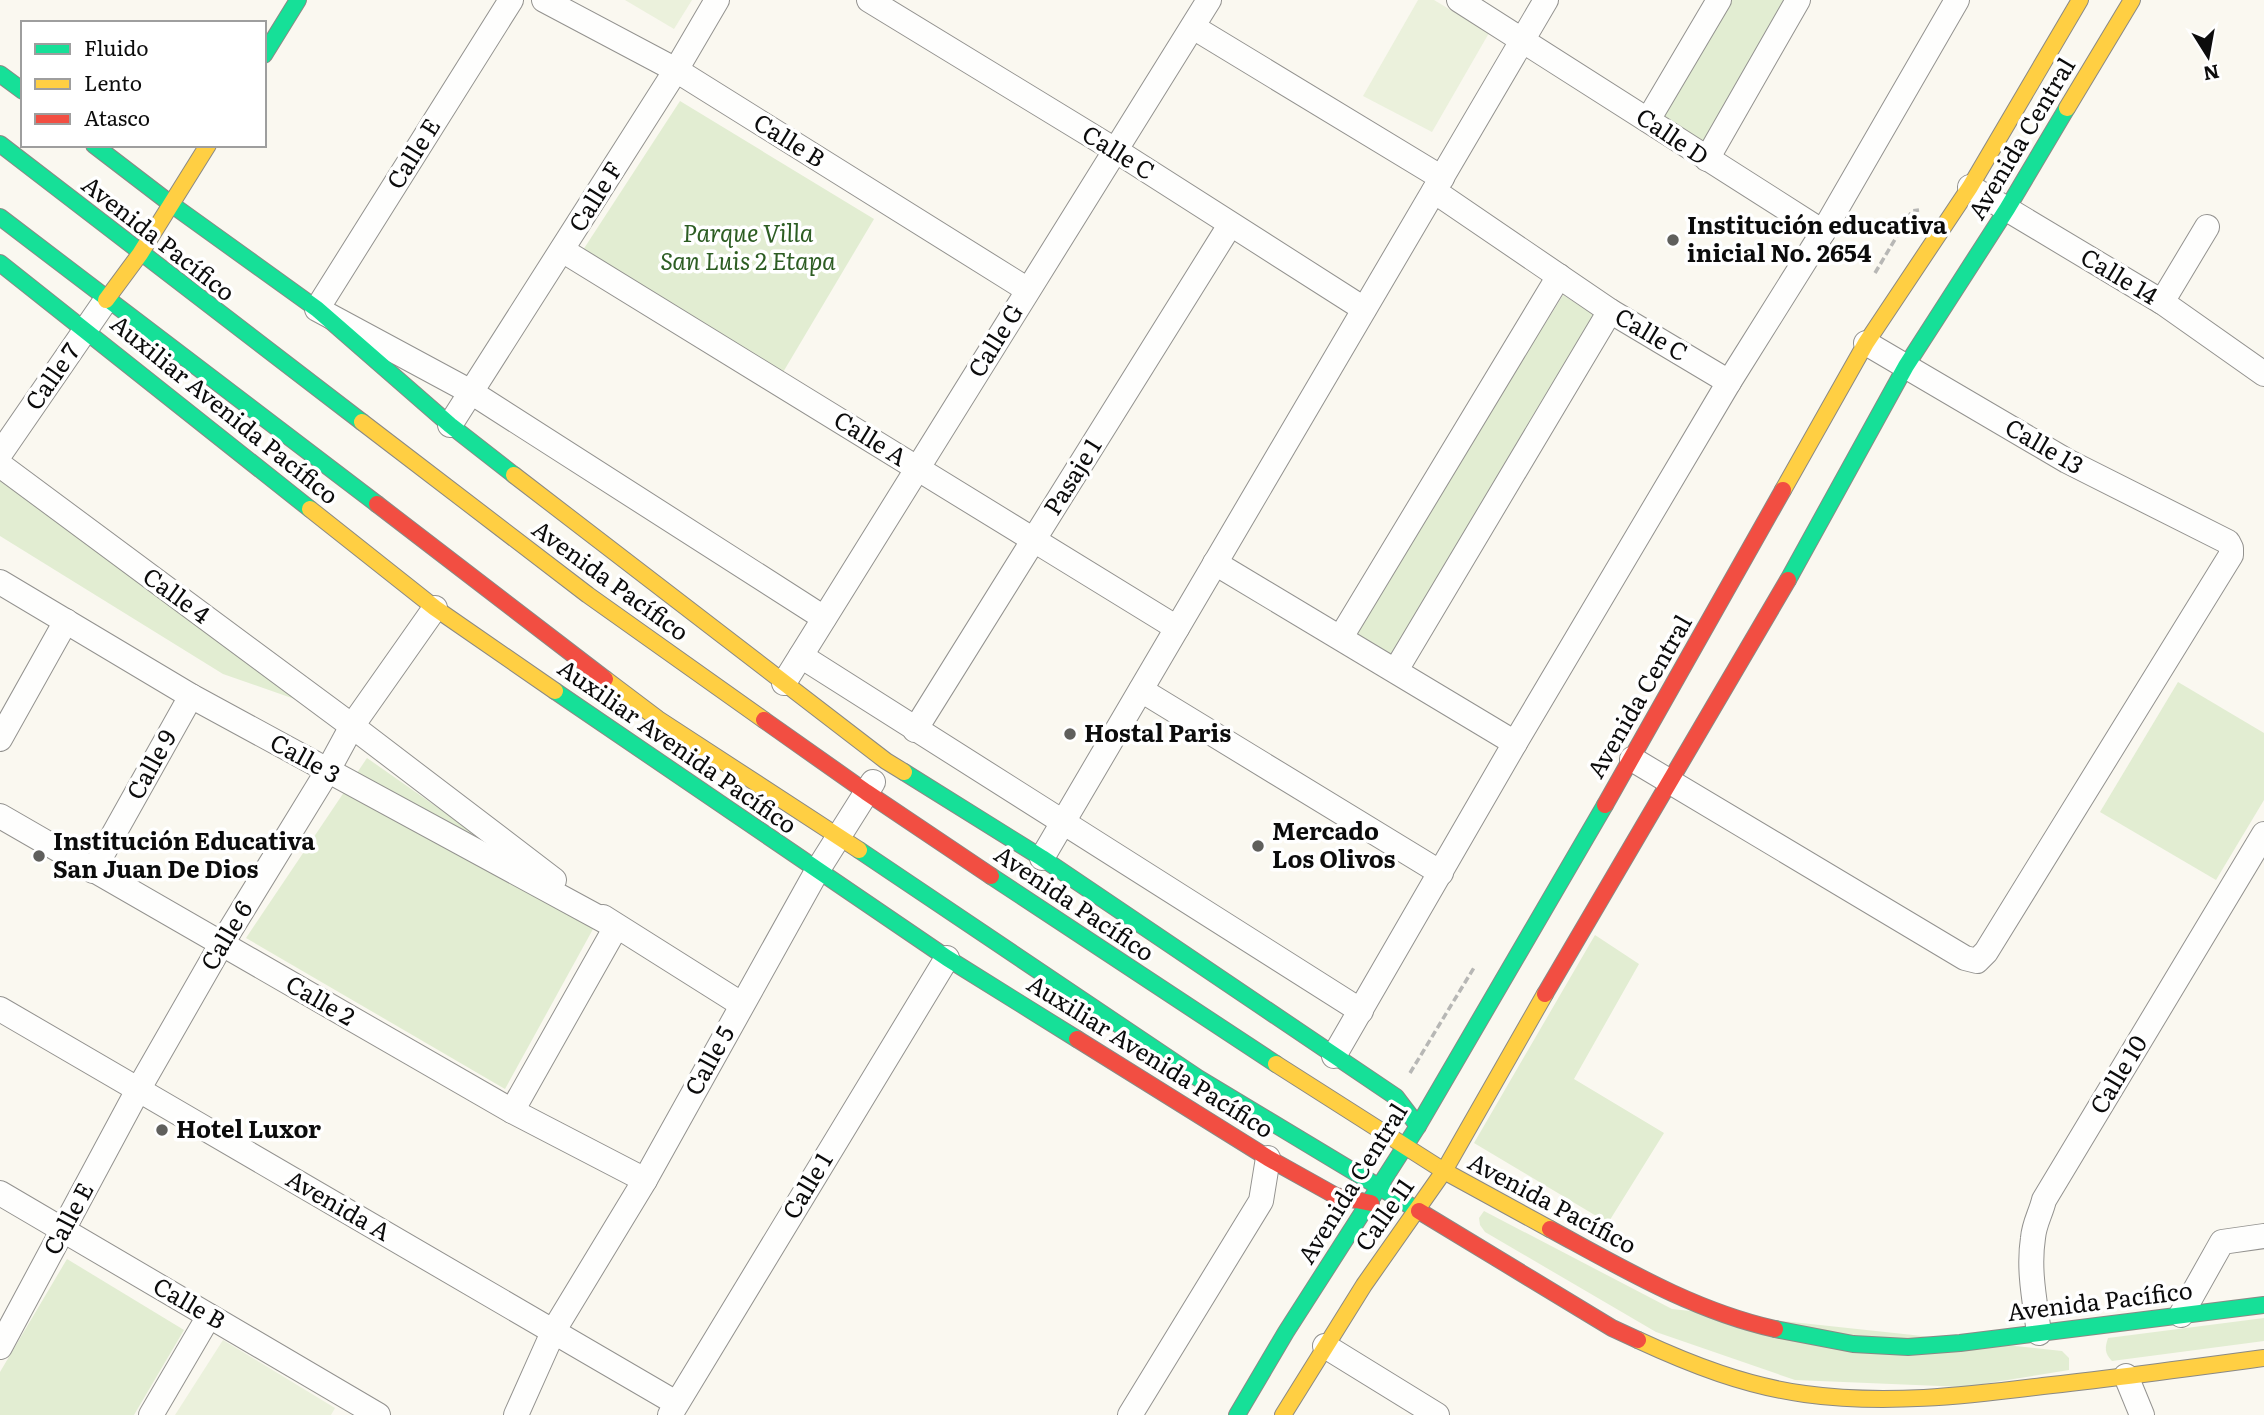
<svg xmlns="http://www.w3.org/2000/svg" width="2264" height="1415" viewBox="0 0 2264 1415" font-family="Literata,serif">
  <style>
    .green { fill: #e2edd2 }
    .pitch { fill: #ebf1dc }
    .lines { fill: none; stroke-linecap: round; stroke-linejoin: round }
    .street-casing { stroke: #93928f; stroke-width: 26 }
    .fast-casing { stroke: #8a8985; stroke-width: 18 }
    .slow-casing { stroke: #8a8985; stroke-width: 18 }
    .jam-casing { stroke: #8a8985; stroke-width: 18 }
    .path { stroke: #b7b7b5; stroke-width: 3.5; stroke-dasharray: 7 3.5; stroke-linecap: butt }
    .street { stroke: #fefefd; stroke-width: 24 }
    .fast { stroke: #16e098; stroke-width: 16 }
    .slow { stroke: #ffcf43; stroke-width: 16 }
    .jam { stroke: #f24e42; stroke-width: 16 }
    .poi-dot { fill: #5f5f5c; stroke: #fff; stroke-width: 2.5 }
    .labels { text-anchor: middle; stroke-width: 7; stroke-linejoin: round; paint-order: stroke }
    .street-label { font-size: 24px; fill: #0c0c0c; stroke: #fff }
    .poi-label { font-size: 24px; font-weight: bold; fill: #0c0c0c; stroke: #fff; text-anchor: start }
    .park-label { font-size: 24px; font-style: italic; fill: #2d5d23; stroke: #fff }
  </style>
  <rect width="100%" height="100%" fill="#faf8f0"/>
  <!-- green -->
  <g class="green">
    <path d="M1727,0h62l-84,150 -48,-33z"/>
    <path d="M680,101l194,118 -92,155 -199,-124z"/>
    <path d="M1563,295l32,20 -201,345 -43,-26z"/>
    <path d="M0,478l306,225 -83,-29 -223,-138z"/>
    <path d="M2178,682l86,51v67l-48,80 -116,-68z"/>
    <path d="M367,758l231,162 -93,169 -259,-151z"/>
    <path d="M1595,935l44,29 -65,115 90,54 -56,90 -134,-80z"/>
    <path d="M1484,1211l188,98 390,42 7,7v12l-105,17 -169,-7 -139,-48 -171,-100 -5,-7 -1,-7z"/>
    <path d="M67,1259l117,71 -50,85h-134v-43z"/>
    <path d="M2264,1318v23l-152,20c-8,-8 -7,-14 -4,-23z"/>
  </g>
  <!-- pitch -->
  <g class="pitch">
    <path d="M625,0h67l-18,29z"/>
    <path d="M1418,0h16l55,33 -57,99 -69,-36z"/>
    <path d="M223,1340l112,68 -4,7h-156z"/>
  </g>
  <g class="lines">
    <!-- street casing -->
    <g class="street-casing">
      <g id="street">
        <path d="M511,0l-194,309 154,83 353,226"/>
        <path d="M544,0l132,70 352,220"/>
        <path d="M869,0l246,150 249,159"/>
        <path d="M1459,0l364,232"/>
        <path d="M1193,27l249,151"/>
        <path d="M1648,120l71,-120"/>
        <path d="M1707,159l91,-159"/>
        <path d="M1970,187l192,115 102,72"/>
        <path d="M1434,191l176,120 119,71"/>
        <path d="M562,250l615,378"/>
        <path d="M2162,302l45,-75"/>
        <path d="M450,425l226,-355 41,-70"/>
        <path d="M0,454l106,-154"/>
        <path d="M0,465l352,261 202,154"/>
        <path d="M1215,563l300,180"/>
        <path d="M0,582l191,114 425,231 -104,184"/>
        <path d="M1341,637l218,-361"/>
        <path d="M801,656l560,355"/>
        <path d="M1396,670l214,-359"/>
        <path d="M784,683l425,-683"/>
        <path d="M1141,690l300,183"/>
        <path d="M915,730l315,-505"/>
        <path d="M0,739l66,-118"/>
        <path d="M1632,759l333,199 12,3 9,-9 245,-397v-7l-3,-6 -161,-81 -201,-118"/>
        <path d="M0,816l512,295 133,69"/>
        <path d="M1042,858l504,-858"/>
        <path d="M93,871l98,-175"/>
        <path d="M603,917l138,87"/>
        <path d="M0,1009l676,394"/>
        <path d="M1334,1056l181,-313 214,-361 94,-150 134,-232"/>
        <path d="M0,1193l378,222"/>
        <path d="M2181,1315l41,-73 42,-6"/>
        <path d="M2039,1333c-4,-31 -11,-63 -6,-95 1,-14 8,-25 11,-38l220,-366"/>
        <path d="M1325,1346l112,69"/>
        <path d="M0,1347l138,-257 83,-145 106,-173 25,-46 83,-118"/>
        <path d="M2126,1376l16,39"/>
        <path d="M151,1415l58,-99"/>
        <path d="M516,1415l38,-85 91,-150 172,-309 56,-89"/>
        <path d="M670,1415l277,-457"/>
        <path d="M1130,1415l131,-214 7,-43"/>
      </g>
    </g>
    <!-- fast casing -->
    <g class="fast-casing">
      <g id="fast">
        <path d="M264,55l34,-55"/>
        <path d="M0,74l23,17"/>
        <path d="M0,144l362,278"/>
        <path d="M94,145l77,59 146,105 133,116 64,50"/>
        <path d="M0,217l377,287"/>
        <path d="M0,263l310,246"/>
        <path d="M1788,580l118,-214 101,-157 60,-101"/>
        <path d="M555,691l392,267 130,81"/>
        <path d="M904,772l138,86 354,239 22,29"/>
        <path d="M859,850l339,228 221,133"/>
        <path d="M991,876l285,188"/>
        <path d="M1775,1329l78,15 55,3 52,-4 304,-38"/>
        <path d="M1237,1415l49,-83 132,-206 187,-321"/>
      </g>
    </g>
    <!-- slow casing -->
    <g class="slow-casing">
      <g id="slow">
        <path d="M2067,108l65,-108"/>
        <path d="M106,300l34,-46 68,-109"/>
        <path d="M362,422l226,173 176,125"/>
        <path d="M514,475l372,286 18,11"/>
        <path d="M1783,490l83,-147 104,-156 110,-187"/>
        <path d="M310,509l125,99 120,83"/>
        <path d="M605,679l53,40 201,131"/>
        <path d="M1276,1064l168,107 106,58"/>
        <path d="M1638,1340c54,25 108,46 167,54 79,11 159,2 238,-8 74,-8 147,-18 221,-28"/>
        <path d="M1283,1415l81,-130 80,-114 101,-177"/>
      </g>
    </g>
    <!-- jam casing -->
    <g class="jam-casing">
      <g id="jam">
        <path d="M377,504l228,175"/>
        <path d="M764,720l102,72 125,84"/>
        <path d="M1605,805l178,-315"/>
        <path d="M1545,994l243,-414"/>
        <path d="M1077,1039l191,119 68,38 35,7"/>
        <path d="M1419,1211l193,117 26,12"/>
        <path d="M1550,1229c72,39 144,82 225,100"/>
      </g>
    </g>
    <!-- path -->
    <g class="path">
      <path d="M1875,273l37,-62 7,-1"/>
      <path d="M1410,1073l65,-107"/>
    </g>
    <!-- street -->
    <use href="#street" class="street"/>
    <!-- fast -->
    <use href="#fast" class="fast"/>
    <!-- slow -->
    <use href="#slow" class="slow"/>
    <!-- jam -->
    <use href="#jam" class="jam"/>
  </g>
  <!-- markers -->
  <g class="poi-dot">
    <circle cx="1673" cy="240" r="7"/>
    <circle cx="1070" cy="734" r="7"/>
    <circle cx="1258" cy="846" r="7"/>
    <circle cx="39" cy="856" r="7"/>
    <circle cx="162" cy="1130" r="7"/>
  </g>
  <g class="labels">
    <!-- street labels -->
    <g class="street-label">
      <text transform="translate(1672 137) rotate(34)" y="8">Calle D</text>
      <text transform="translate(2022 139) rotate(-59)" y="8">Avenida Central</text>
      <text transform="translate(789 141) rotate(32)" y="8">Calle B</text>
      <text transform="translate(1118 153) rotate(32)" y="8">Calle C</text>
      <text transform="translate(414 154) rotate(-58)" y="8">Calle E</text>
      <text transform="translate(596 197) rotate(-58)" y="8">Calle F</text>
      <text transform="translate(158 239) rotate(38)" y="8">Avenida Pacífico</text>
      <text transform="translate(2119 277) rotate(31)" y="8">Calle 14</text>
      <text transform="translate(1651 335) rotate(31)" y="8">Calle C</text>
      <text transform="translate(996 341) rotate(-58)" y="8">Calle G</text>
      <text transform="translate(53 377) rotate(-55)" y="8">Calle 7</text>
      <text transform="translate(224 410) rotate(39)" y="8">Auxiliar Avenida Pacífico</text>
      <text transform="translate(870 439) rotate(32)" y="8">Calle A</text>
      <text transform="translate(2044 447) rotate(30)" y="8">Calle 13</text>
      <text transform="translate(1073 477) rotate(-58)" y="8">Pasaje 1</text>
      <text transform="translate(610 581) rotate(36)" y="8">Avenida Pacífico</text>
      <text transform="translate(176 596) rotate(36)" y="8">Calle 4</text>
      <text transform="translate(1640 697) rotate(-60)" y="8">Avenida Central</text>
      <text transform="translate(677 747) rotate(35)" y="8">Auxiliar Avenida Pacífico</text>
      <text transform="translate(305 759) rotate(29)" y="8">Calle 3</text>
      <text transform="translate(152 765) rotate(-61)" y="8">Calle 9</text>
      <text transform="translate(1074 904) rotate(34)" y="8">Avenida Pacífico</text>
      <text transform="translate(227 936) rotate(-59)" y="8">Calle 6</text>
      <text transform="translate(320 1001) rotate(30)" y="8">Calle 2</text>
      <text transform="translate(1150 1057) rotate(32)" y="8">Auxiliar Avenida Pacífico</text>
      <text transform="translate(710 1061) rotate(-61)" y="8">Calle 5</text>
      <text transform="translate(2119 1075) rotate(-59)" y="8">Calle 10</text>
      <text transform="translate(1353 1184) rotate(-58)" y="8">Avenida Central</text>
      <text transform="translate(808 1186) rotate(-59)" y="8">Calle 1</text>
      <text transform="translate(1552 1204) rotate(28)" y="8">Avenida Pacífico</text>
      <text transform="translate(338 1206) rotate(30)" y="8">Avenida A</text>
      <text transform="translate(1385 1215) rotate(-55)" y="8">Calle 11</text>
      <text transform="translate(69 1219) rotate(-62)" y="8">Calle E</text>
      <text transform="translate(2100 1302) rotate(-7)" y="8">Avenida Pacífico</text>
      <text transform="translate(189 1304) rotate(30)" y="8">Calle B</text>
    </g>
    <!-- poi labels -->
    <g class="poi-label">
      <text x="1687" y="234">Institución educativa<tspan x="1687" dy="28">inicial No. 2654</tspan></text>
      <text x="1084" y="742">Hostal Paris</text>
      <text x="1272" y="840">Mercado<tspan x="1272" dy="28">Los Olivos</tspan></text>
      <text x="53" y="850">Institución Educativa<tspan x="53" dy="28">San Juan De Dios</tspan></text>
      <text x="176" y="1138">Hotel Luxor</text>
    </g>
    <!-- park labels -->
    <g class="park-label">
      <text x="748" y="242">Parque Villa<tspan x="748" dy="28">San Luis 2 Etapa</tspan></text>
    </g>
  </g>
  <!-- legend -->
  <rect x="21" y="21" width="245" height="126" fill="#ffffff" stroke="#9e9e9e" stroke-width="2"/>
  <rect x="35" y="44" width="35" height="10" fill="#16e098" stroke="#9e9e9e" stroke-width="2"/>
  <text x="84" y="56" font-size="21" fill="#0c0c0c">Fluido</text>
  <rect x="35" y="79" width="35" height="10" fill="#ffcf43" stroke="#9e9e9e" stroke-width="2"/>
  <text x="84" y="91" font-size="21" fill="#0c0c0c">Lento</text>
  <rect x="35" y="114" width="35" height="10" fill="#f24e42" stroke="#9e9e9e" stroke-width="2"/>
  <text x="84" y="126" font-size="21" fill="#0c0c0c">Atasco</text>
  <!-- north arrow -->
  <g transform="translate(2208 56) rotate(169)" stroke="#ffffff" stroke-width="5" paint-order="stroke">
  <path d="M0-5L12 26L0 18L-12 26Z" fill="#0c0c0c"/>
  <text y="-10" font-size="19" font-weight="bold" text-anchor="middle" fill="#0c0c0c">N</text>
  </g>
</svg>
